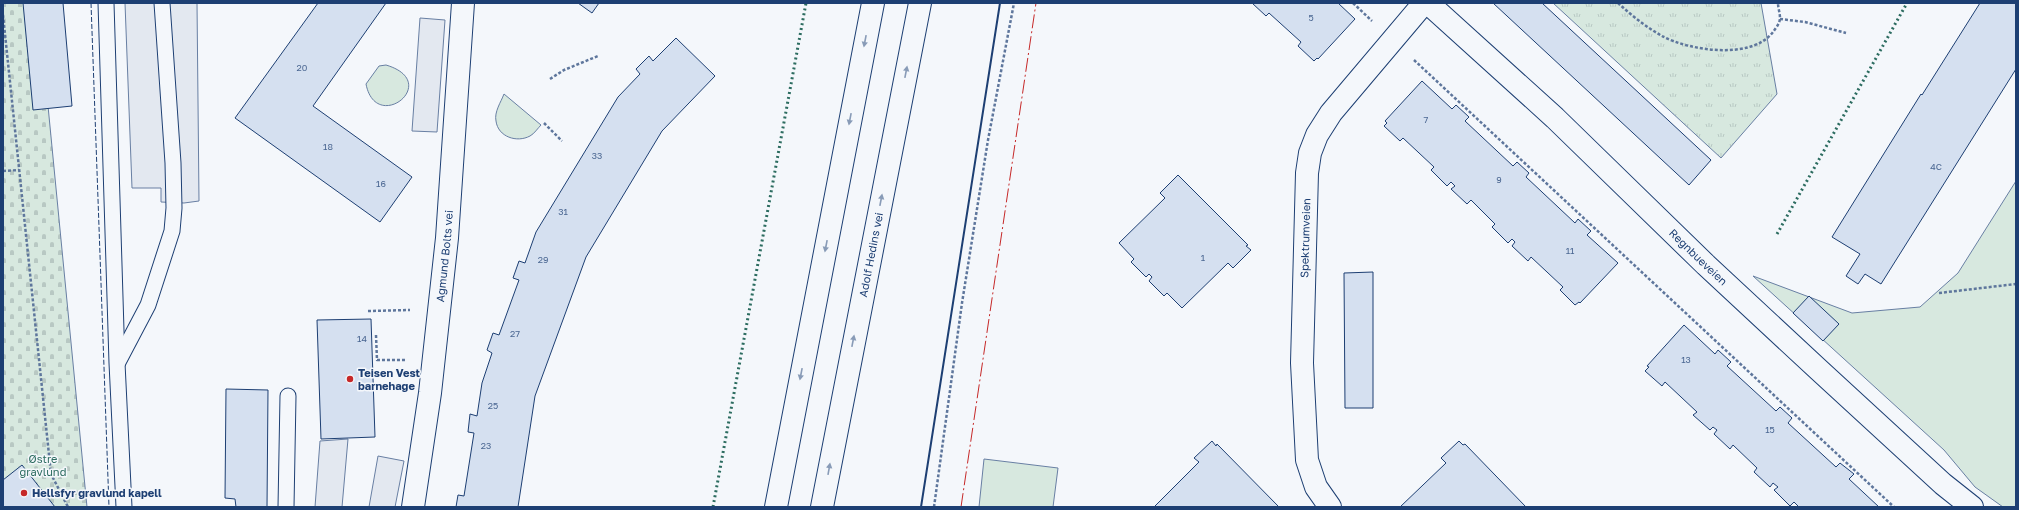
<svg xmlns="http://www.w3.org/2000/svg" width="2019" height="510" viewBox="0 0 2019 510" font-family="'Golos Text',sans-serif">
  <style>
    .grass { fill: url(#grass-tufts); stroke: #687fa3 }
    .cemetery { fill: url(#cemetery-stones); stroke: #687fa3 }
    .green { fill: #d7e8df; stroke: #687fa3 }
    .parking { fill: #e3e8f0; stroke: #687fa3 }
    .building { fill: #d5e0f0; stroke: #1d3f73 }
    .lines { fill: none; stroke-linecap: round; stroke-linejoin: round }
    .service-casing { stroke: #1d3f73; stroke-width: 17 }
    .minor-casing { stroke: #1d3f73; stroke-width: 24 }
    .trunk-casing { stroke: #1d3f73; stroke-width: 24 }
    .path { stroke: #5e769c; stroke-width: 2.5; stroke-dasharray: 3 2; stroke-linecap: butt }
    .service { stroke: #f4f7fb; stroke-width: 15 }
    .minor { stroke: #f4f7fb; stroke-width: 22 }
    .trunk { stroke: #f4f7fb; stroke-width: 22 }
    .hedge { stroke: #2c6c60; stroke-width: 3; stroke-dasharray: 2 3; stroke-linecap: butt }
    .fence { stroke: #1d3f73; stroke-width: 1; stroke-dasharray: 5 2; stroke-linecap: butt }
    .wall { stroke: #1d3f73; stroke-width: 2 }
    .power { stroke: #c62828; stroke-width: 1; stroke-dasharray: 14 3 2 3; stroke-linecap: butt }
    .oneway { fill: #889bb7 }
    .poi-dot { fill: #c62828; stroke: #f4f7fb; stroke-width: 1.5 }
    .labels { text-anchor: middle; stroke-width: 3; stroke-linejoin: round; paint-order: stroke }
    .number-label { font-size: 9px; fill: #4b6792 }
    .street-label { font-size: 11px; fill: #1d3f73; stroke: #f4f7fb }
    .poi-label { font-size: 11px; font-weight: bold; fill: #1d3f73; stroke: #f4f7fb; text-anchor: start }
    .park-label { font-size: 11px; fill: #2c6c60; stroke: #f4f7fb }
  </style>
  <defs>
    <pattern id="grass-tufts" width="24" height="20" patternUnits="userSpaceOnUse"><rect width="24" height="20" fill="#d7e8df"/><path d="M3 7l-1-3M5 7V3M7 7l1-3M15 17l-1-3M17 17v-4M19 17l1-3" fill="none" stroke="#b8c8c3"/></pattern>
    <pattern id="cemetery-stones" width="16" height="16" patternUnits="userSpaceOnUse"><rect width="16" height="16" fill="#d7e8df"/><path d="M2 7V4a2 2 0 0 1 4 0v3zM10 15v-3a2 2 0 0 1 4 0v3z" fill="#b8c8c3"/></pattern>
  </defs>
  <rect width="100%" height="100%" fill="#f4f7fb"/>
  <!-- grass -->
  <path class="grass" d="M1553,3h208l16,91 -56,64z"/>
  <!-- cemetery -->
  <path class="cemetery" d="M3,3h35l49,504h-84z"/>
  <!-- green -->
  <g class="green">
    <path d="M386,65c57,17 -10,70 -20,19l13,-18z"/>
    <path d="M504,94l37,31c-3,3 -7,9 -11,11 -13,7 -32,1 -34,-15 -2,-9 5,-19 8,-27z"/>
    <path d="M2016,181v326h-13l-28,-20 -31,-37 -191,-174 99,37 68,-6 38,-34z"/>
    <path d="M984,459l74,9 -5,39h-74z"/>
  </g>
  <!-- parking -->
  <g class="parking">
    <path d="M125,3h72l2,198 -15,2 -23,-1v-14h-29z"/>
    <path d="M420,18l25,2 -8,112 -25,-1z"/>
    <path d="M348,439l-6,68h-27l5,-66z"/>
    <path d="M378,456l26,5 -9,46h-26z"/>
  </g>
  <!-- building -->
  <g class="building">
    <path d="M23,3h40l9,103 -39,4z"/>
    <path d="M318,3h68l-73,103 99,71 -32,45 -145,-104z"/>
    <path d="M578,3h21l-7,10z"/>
    <path d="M1252,3h86l17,16 -37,40 -1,-1 -3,3 -16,-15 3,-4 -32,-29 -3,3z"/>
    <path d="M1493,3h49l169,157 -22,25z"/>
    <path d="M1980,3h36v66l-135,215 -16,-10 -7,10 -12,-8 14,-22 -28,-17 89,-143 1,1z"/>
    <path d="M676,38l39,38 -53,55 -76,126 -51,139 -17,111h-62l2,-12 6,1 10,-63 -6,-1 2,-18 7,2 5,-33 10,-30 -5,-3 6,-17 6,2 20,-55 -6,-2 6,-17 6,2 11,-31 82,-135 22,-23 -4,-5 13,-13 4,5z"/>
    <path d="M1422,81l30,28 4,-4 13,12 -4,4 48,45 4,-4 12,11 -3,4 49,46 3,-4 13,12 -4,4 31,28 -38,40 -1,-1 -4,3 -15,-15 3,-3 -32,-30 -3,4 -16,-15 3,-4 -3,-3 -4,4 -16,-16 3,-3 -24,-24 -4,4 -16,-15 4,-3 -4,-4 -4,4 -16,-16 3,-3 -31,-29 -3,3 -16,-15 3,-3 -2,-2z"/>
    <path d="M1178,175l70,70 -2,1 5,4 -18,18 -5,-5 -46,45 -15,-15 -3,3 -15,-15 3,-4 -3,-3 -3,3 -15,-15 3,-3 -15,-16 46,-45 -5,-5z"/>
    <path d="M1373,272v136h-28l-1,-135z"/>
    <path d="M1809,296l30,28 -16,17 -30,-28z"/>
    <path d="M371,319l4,118 -54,2 -4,-119z"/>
    <path d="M1684,325l31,29 3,-4 13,12 -4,4 49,45 4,-4 12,11 -4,5 48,44 4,-4 14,11 -5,5 30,28h-80l-5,-5 -4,4 -16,-16 4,-3 -5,-4 -3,4 -16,-15 3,-4 -24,-23 -3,4 -16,-15 3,-4 -4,-3 -3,3 -17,-15 4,-3 -32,-30 -3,4 -17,-15 4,-4 -2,-1z"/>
    <path d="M226,389l42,1 -1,117h-31l-1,-8 -10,-1z"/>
    <path d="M1212,441l4,5 1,-2 62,63h-125l45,-45 -5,-4z"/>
    <path d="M1459,441l4,4 2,-1 61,63h-126l46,-44 -5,-5z"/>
    <path d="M22,465l33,42h-52v-27z"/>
  </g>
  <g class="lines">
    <!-- service casing -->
    <g class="service-casing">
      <g id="service">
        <path d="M106,3l11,360 7,144"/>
        <path d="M118,362l30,-57 24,-74 2,-23 -1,-45 -11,-160"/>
        <path d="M286,507l2,-111"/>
      </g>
    </g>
    <!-- minor casing -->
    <g class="minor-casing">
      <g id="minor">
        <path id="s1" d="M1428,3l127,115 151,147 113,105 124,114 29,23"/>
        <path id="s2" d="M413,507l17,-114 17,-155 16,-235"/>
        <path id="s3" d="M1330,507l-14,-20 -9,-27 -5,-97 5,-190 3,-20 7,-18 14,-22 93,-110"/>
      </g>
    </g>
    <!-- trunk casing -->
    <g class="trunk-casing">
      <g id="trunk">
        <path d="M776,507l97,-504"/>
        <path id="s4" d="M822,507l98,-504"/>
      </g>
    </g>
    <!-- path -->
    <g class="path">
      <path d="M1353,3l19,18"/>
      <path d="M1618,3c13,12 28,24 44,33 28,15 90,24 111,-4 3,-4 7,-9 7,-14 0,-5 -2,-10 -2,-15"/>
      <path d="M3,15l48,459 17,33"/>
      <path d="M1780,19l25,3 41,11"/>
      <path d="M1414,60l480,447"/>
      <path d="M550,79l14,-9 34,-14"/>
      <path d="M544,123l18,18"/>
      <path d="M3,171l16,-1"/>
      <path d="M1939,293l77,-9"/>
      <path d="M368,311l42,-1"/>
      <path d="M376,335l1,25h28"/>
      <path d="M934,507l28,-204 26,-163 26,-137"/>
    </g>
    <!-- service -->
    <use href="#service" class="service"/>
    <!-- minor -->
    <use href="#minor" class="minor"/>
    <!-- trunk -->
    <use href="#trunk" class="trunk"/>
    <!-- hedge -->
    <g class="hedge">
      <path d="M1777,234l130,-231"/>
      <path d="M713,507l93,-504"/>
    </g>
    <!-- fence -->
    <path class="fence" d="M91,3l18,504"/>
    <!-- wall -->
    <path class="wall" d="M921,507l79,-504"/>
    <!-- power -->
    <path class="power" d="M961,507l75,-504"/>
  </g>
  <!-- one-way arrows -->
  <defs><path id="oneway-solid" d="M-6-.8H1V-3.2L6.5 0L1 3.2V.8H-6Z"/></defs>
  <g class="oneway">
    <use href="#oneway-solid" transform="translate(865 41) rotate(101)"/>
    <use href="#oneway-solid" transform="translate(906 72) rotate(-79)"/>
    <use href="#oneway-solid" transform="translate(850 119) rotate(101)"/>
    <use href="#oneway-solid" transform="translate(881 200) rotate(-79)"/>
    <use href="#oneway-solid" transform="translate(826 246) rotate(101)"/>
    <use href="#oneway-solid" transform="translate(853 341) rotate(-79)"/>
    <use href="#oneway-solid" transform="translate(801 374) rotate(101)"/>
    <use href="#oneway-solid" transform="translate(829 469) rotate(-80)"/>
  </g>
  <!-- markers -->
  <g class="poi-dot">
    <circle cx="350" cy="379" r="4"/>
    <circle cx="24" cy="493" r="4"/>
  </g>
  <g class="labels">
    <!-- number labels -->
    <g class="number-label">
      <text x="1311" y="21">5</text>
      <text x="302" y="71">20</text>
      <text x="1426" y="123">7</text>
      <text x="328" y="150">18</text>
      <text x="597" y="159">33</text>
      <text x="1936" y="170">4C</text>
      <text x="1499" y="183">9</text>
      <text x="381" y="187">16</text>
      <text x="563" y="215">31</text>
      <text x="1570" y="254">11</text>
      <text x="1203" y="261">1</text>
      <text x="543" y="263">29</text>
      <text x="515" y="337">27</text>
      <text x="362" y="342">14</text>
      <text x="1686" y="363">13</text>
      <text x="493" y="409">25</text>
      <text x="1770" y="433">15</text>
      <text x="486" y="449">23</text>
    </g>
    <!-- street labels -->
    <g class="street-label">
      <text dy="4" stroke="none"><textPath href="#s3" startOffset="275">Spektrumveien</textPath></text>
      <text dy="4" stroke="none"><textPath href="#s4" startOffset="257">Adolf Hedins vei</textPath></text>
      <text dy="4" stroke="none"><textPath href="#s2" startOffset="253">Agmund Bolts vei</textPath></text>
      <text dy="4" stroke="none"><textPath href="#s1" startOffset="371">Regnbueveien</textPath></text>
    </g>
    <!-- poi labels -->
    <g class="poi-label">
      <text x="358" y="377">Teisen Vest<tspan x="358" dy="13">barnehage</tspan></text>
      <text x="32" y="497">Hellsfyr gravlund kapell</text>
    </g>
    <!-- park labels -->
    <g class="park-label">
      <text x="43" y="463">Østre<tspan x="43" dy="13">gravlund</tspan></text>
    </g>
  </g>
  <!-- border -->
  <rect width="2019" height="510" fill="none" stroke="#1d3f73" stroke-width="8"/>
</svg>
